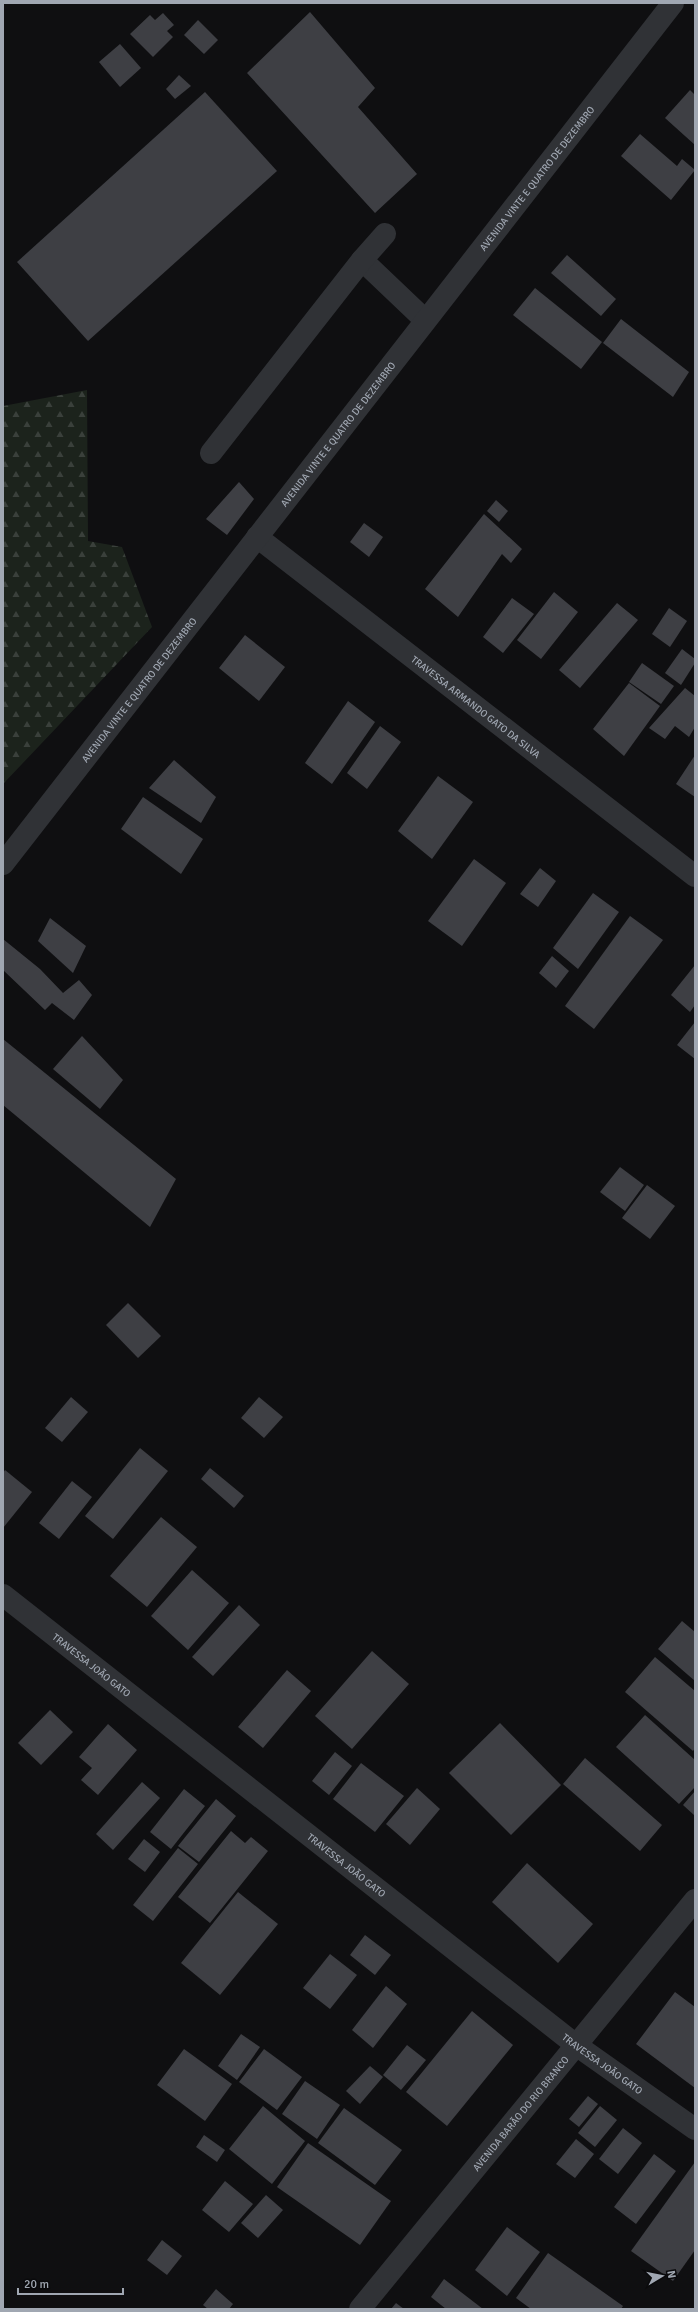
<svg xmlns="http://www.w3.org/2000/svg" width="698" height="2312" viewBox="0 0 698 2312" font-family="Signika,sans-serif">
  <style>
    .forest { fill: url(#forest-firs) }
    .building { fill: #3e3f44 }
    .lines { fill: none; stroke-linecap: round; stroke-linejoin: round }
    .minor { stroke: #303236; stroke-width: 22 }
    .labels { text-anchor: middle; stroke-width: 3; stroke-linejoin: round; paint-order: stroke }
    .street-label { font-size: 10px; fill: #a0a7b2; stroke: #0a0a0c }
  </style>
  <defs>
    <pattern id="forest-firs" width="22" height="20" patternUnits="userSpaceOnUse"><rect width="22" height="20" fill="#1c231c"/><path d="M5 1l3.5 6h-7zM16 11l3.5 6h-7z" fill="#3a403b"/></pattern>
  </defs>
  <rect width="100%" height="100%" fill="#0f0f11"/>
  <!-- forest -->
  <path class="forest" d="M87,390l1,151 34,6 30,80 -149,157v-378z"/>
  <!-- building -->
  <g class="building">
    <path d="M310,12l65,76 -17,19 59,67 -42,39 -128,-140z"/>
    <path d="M163,13l11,12 -7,6 6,6 -20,20 -23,-23 20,-19 5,5z"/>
    <path d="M198,20l20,20 -14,14 -20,-19z"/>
    <path d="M120,44l21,24 -21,19 -21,-25z"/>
    <path d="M179,75l12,11 -16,13 -9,-10z"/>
    <path d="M690,90l5,5v50l-30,-27z"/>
    <path d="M205,92l72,79 -189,170 -71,-79z"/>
    <path d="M640,134l37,32 5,-7 13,11 -24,30 -50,-44z"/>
    <path d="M567,255l49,44 -15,17 -50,-43z"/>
    <path d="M535,288l67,54 -21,27 -68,-54z"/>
    <path d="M621,319l68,53 -16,25 -70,-54z"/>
    <path d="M239,482l15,17 -27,36 -21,-16z"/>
    <path d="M496,500l12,11 -9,11 -12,-11z"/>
    <path d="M484,514l38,35 -11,14 -9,-9 -44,63 -33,-28z"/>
    <path d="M364,523l19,14 -14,20 -19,-15z"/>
    <path d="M554,592l24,20 -37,47 -24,-19z"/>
    <path d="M512,598l22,16 -31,39 -20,-16z"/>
    <path d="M617,603l21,17 -58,68 -21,-18z"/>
    <path d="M669,608l18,13 -17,26 -18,-13z"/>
    <path d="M245,635l40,32 -26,34 -40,-33z"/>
    <path d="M682,649l13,10v4l-14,22 -16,-12z"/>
    <path d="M642,663l32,23 -13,18 -32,-22z"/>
    <path d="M629,683l31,23 -36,50 -31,-27z"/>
    <path d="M685,688l10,8v31l-6,10 -14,-11 -10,13 -16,-11z"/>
    <path d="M348,701l27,21 -43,62 -27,-21z"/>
    <path d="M380,726l21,16 -34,47 -20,-16z"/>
    <path d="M695,755v42l-19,-13z"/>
    <path d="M174,760l42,37 -15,26 -52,-35z"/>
    <path d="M438,776l35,26 -41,57 -34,-28z"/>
    <path d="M143,797l60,42 -22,35 -60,-45z"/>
    <path d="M474,859l32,24 -44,63 -34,-25z"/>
    <path d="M540,868l16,13 -18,26 -18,-13z"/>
    <path d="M593,893l26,19 -41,57 -25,-21z"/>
    <path d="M630,916l33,24 -69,89 -29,-23z"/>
    <path d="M50,918l36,28 -13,27 -35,-32z"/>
    <path d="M3,939l37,30 23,24 16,-13 13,15 -18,25 -22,-17 -7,7 -42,-40z"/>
    <path d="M552,956l17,15 -13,17 -17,-15z"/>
    <path d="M695,965v40l-5,7 -19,-17z"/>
    <path d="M695,1022v37l-18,-14z"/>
    <path d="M82,1036l41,44 -23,29 -47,-40z"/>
    <path d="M3,1039l173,140 -26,48 -147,-122z"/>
    <path d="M620,1167l24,18 -19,26 -25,-19z"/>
    <path d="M647,1185l28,21 -25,33 -28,-21z"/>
    <path d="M128,1303l33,33 -23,22 -32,-33z"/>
    <path d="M71,1397l17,15 -26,30 -17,-14z"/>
    <path d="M259,1397l24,20 -19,21 -23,-20z"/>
    <path d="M140,1448l28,23 -55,68 -28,-23z"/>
    <path d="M210,1468l34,28 -10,12 -33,-29z"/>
    <path d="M5,1470l27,22 -29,36v-55z"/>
    <path d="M72,1481l20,16 -33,42 -20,-16z"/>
    <path d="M161,1517l36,30 -50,60 -37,-31z"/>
    <path d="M192,1570l37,33 -41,47 -37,-34z"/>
    <path d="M239,1605l21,20 -47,51 -21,-19z"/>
    <path d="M682,1621l13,11v49l-37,-32z"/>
    <path d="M372,1651l37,33 -57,65 -37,-33z"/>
    <path d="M655,1657l40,34v57l-2,3 -68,-59z"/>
    <path d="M287,1670l24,21 -48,57 -25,-21z"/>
    <path d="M50,1710l23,22 -32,33 -23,-22z"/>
    <path d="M645,1715l50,45v27l-16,17 -63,-57z"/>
    <path d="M500,1723l61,62 -50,50 -62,-62z"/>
    <path d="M108,1724l29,26 -39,45 -17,-15 11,-12 -13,-11z"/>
    <path d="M335,1752l17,14 -23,29 -17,-14z"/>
    <path d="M585,1758l77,67 -22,26 -77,-67z"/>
    <path d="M361,1763l43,33 -29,36 -42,-33z"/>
    <path d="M142,1782l18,16 -47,52 -17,-16z"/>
    <path d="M417,1788l23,21 -30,36 -24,-21z"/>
    <path d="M184,1789l21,17 -34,43 -21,-17z"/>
    <path d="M695,1791v25l-12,-11z"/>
    <path d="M216,1799l20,17 -37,46 -21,-16z"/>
    <path d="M231,1831l14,12 6,-6 17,14 -58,72 -32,-26z"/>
    <path d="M144,1839l16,13 -15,20 -17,-13z"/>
    <path d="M178,1848l20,16 -45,57 -20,-16z"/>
    <path d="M527,1863l66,61 -35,39 -66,-61z"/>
    <path d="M238,1892l40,32 -58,71 -39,-32z"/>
    <path d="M365,1935l26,20 -16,20 -25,-20z"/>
    <path d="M330,1954l27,21 -27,34 -27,-21z"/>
    <path d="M386,1986l21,18 -34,44 -21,-18z"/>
    <path d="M675,1992l20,15v81l-59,-44z"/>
    <path d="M472,2011l41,34 -66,81 -41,-34z"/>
    <path d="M241,2034l19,13 -23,33 -19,-14z"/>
    <path d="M407,2045l19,15 -25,30 -18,-15z"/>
    <path d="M184,2049l48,35 -27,37 -48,-36z"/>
    <path d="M264,2049l38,28 -25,33 -38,-28z"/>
    <path d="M370,2066l13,11 -23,27 -14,-13z"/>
    <path d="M305,2081l35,24 -23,34 -35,-25z"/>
    <path d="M588,2096l10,8 -19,23 -10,-8z"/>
    <path d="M263,2106l42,35 -33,43 -43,-35z"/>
    <path d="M600,2106l17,14 -22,27 -17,-14z"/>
    <path d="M344,2108l58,42 -27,35 -57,-42z"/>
    <path d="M623,2128l19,15 -24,31 -19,-15z"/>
    <path d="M204,2135l21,15 -8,12 -21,-15z"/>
    <path d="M576,2139l18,15 -19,24 -19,-14z"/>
    <path d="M308,2143l83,58 -31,44 -83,-58z"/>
    <path d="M654,2154l22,17 -40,53 -22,-17z"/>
    <path d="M695,2162v88l-22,31 -42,-30z"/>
    <path d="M225,2181l28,23 -24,28 -27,-22z"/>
    <path d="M266,2195l17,15 -25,28 -17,-15z"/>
    <path d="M507,2227l33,25 -33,44 -32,-26z"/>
    <path d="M162,2240l20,16 -15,19 -20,-15z"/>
    <path d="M548,2253l75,53 -2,3h-90l-15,-11z"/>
    <path d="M444,2279l39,30h-37l-15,-12z"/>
    <path d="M216,2289l17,15 -4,5h-21l-5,-4z"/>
    <path d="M396,2303l8,6h-13z"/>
  </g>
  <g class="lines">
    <!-- minor -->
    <g class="minor">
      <path d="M362,260l63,60"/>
      <path d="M211,453l151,-193 23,-26"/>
      <path id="s1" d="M257,537l438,339"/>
      <path id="s2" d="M3,864l670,-861"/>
      <path id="s3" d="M3,1595l573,450 119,84"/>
      <path id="s4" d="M360,2309l335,-409"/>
    </g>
  </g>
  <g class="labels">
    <!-- street labels -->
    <g class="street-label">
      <text dy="4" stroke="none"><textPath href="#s2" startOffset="869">AVENIDA VINTE E QUATRO DE DEZEMBRO</textPath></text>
      <text dy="4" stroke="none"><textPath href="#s2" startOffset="545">AVENIDA VINTE E QUATRO DE DEZEMBRO</textPath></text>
      <text dy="4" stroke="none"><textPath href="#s2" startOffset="221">AVENIDA VINTE E QUATRO DE DEZEMBRO</textPath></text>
      <text dy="4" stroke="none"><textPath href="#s1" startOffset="277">TRAVESSA ARMANDO GATO DA SILVA</textPath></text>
      <text dy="4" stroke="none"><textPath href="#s3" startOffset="113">TRAVESSA JOÃO GATO</textPath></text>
      <text dy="4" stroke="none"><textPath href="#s3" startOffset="437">TRAVESSA JOÃO GATO</textPath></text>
      <text dy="4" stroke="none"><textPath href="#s3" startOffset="761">TRAVESSA JOÃO GATO</textPath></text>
      <text dy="4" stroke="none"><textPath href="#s4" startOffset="253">AVENIDA BARÃO DO RIO BRANCO</textPath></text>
    </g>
  </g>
  <!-- border -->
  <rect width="698" height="2312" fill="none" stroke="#a0a7b2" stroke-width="8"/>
  <!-- north arrow -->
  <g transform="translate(662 2276) rotate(80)" stroke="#0a0a0c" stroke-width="3" paint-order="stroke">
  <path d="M0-3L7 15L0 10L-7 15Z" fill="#a0a7b2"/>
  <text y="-6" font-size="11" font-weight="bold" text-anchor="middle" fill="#a0a7b2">N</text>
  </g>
  <!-- scale -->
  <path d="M18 2288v6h105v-6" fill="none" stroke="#a0a7b2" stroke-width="2"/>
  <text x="24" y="2288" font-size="12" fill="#a0a7b2" stroke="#0a0a0c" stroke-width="3" paint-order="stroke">20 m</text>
</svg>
